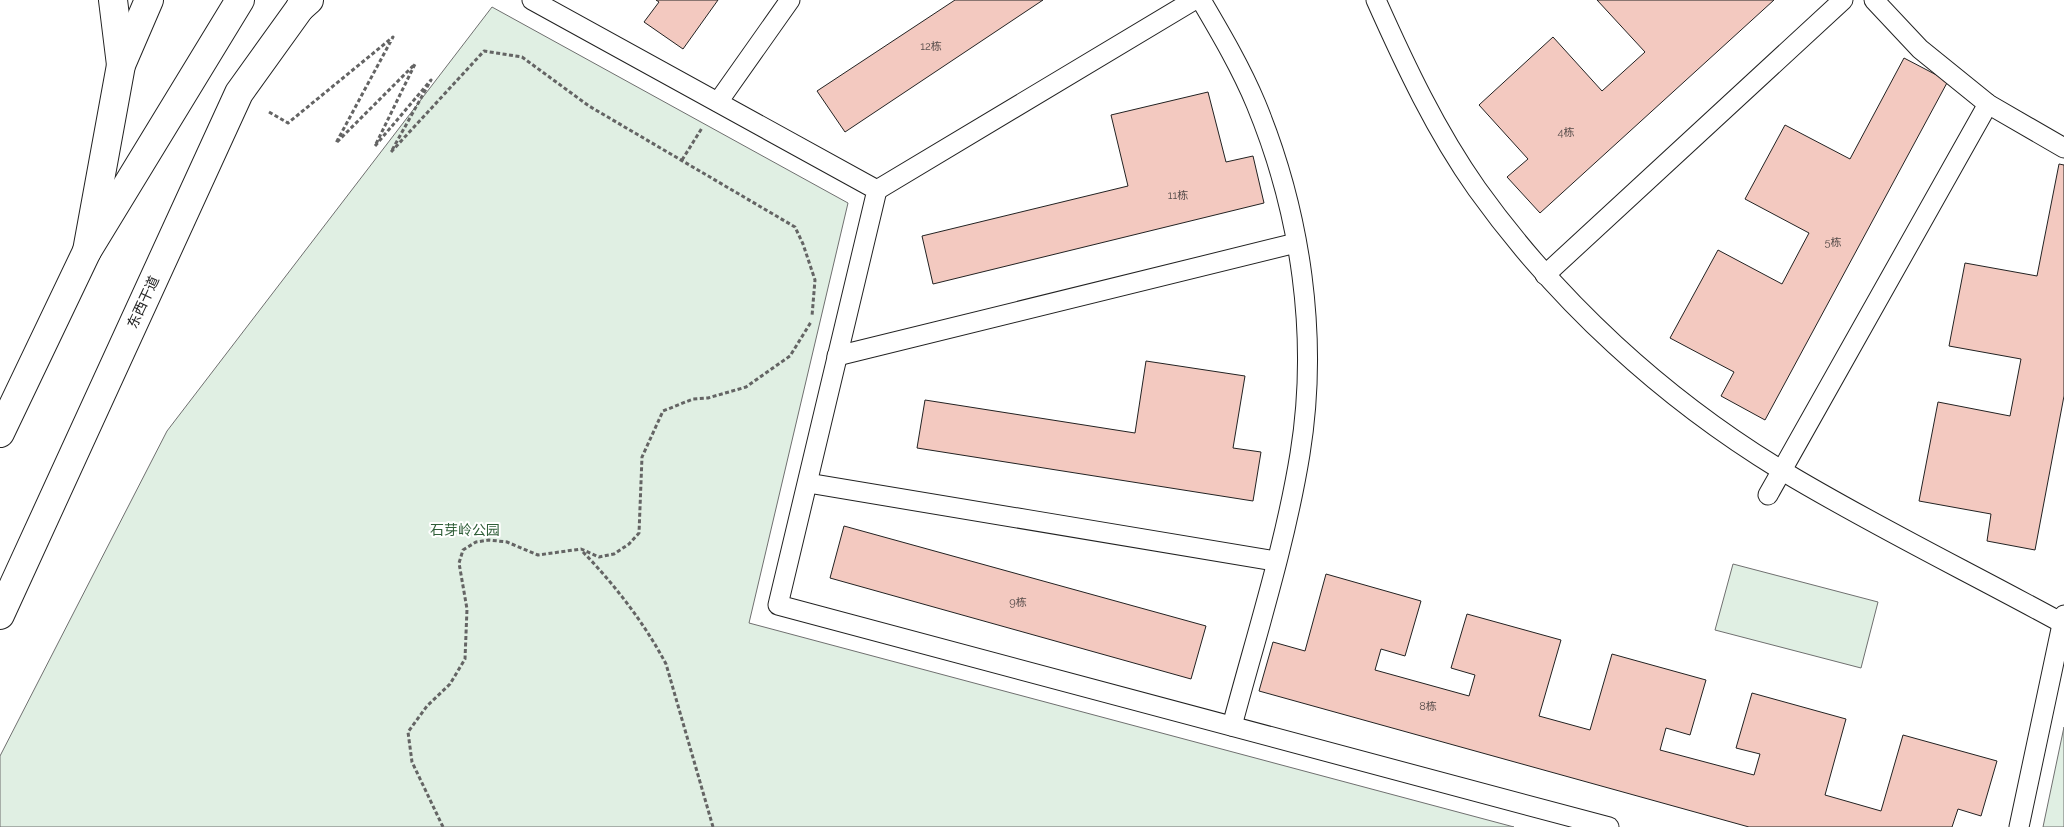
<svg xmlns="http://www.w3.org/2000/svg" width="2064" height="827" viewBox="0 0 2064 827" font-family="Raleway,'Noto Sans SC',sans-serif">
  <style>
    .green { fill: #e0efe3; stroke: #6f6f6f }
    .building { fill: #f3c9c0; stroke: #222 }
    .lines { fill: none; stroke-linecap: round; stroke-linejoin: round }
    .service-casing { stroke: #222; stroke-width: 21 }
    .tertiary-casing { stroke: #222; stroke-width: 30 }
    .secondary-casing { stroke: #222; stroke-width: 30 }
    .primary-casing { stroke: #222; stroke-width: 30 }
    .path { stroke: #646464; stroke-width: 3; stroke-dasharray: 4 2.5; stroke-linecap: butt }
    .service { stroke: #fff; stroke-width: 19 }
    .tertiary { stroke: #fff; stroke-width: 28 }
    .secondary { stroke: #fff; stroke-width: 28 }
    .primary { stroke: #fff; stroke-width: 28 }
    .labels { text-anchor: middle; stroke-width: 4; stroke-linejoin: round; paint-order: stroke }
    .number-label { font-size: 11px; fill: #564c4a }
    .street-label { font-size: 14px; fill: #222; stroke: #fff }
    .park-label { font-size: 14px; fill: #2f5e38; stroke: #fff }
  </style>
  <rect width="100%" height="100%" fill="#fff"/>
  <!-- green -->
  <g class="green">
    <path d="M492,7l356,196 -99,420 765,204h-1514v-71l167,-325z"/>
    <path d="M1733,564l145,38 -17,66 -146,-38z"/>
    <path d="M2064,727v100h-21z"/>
  </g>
  <!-- building -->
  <g class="building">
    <path d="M656,0h62l-35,49 -39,-27 15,-20z"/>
    <path d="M955,0h88l-198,132 -28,-41z"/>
    <path d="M1597,0h177l-234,213 -33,-36 21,-18 -49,-54 74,-68 49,54 43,-39z"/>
    <path d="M1904,58l44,23 -183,339 -44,-24 13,-24 -64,-34 48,-88 64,34 27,-51 -64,-34 40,-74 65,34z"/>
    <path d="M1208,92l18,70 27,-6 11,47 -331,81 -11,-48 206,-50 -17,-71z"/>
    <path d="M2059,164l5,1v231l-29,154 -48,-9 4,-27 -72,-13 19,-99 72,14 11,-57 -72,-13 16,-83 72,13z"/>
    <path d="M1146,361l99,15 -12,72 28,4 -8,49 -336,-53 8,-48 210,33z"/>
    <path d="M844,526l362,100 -15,53 -361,-101z"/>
    <path d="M1326,574l95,27 -16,55 -24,-7 -6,21 94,26 6,-21 -24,-7 16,-54 94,26 -22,76 51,14 22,-76 94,26 -16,55 -24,-7 -6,22 94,25 6,-21 -24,-6 16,-55 94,26 -21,76 56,16 22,-76 94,26 -16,55 -23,-7 -6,18h-203l-490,-136 14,-49 32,9z"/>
  </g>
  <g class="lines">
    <!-- service casing -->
    <g class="service-casing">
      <g id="service">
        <path d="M532,0l345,190 -99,415 831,222"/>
        <path d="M1201,0c20,34 40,68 55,104 45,109 63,233 44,350 -15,92 -44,182 -68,272"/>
        <path d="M1376,0c29,65 60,131 101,189 81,113 186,209 304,281 91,55 188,102 281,153"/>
        <path d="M1874,0l46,49 68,55 76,44"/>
        <path d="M718,102l72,-102"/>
        <path d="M877,190l317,-190"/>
        <path d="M1545,275l298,-275"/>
        <path d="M837,356l459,-113"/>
        <path d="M808,483l467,78"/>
        <path d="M1768,495l220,-391"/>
        <path d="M2019,827l45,-212"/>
      </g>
    </g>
    <!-- tertiary casing -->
    <g class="tertiary-casing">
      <path id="tertiary" d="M113,0l8,65"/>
    </g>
    <!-- secondary casing -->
    <g class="secondary-casing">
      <g id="secondary">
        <path d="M0,433l87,-182 153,-251"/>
        <path d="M0,615l239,-522 61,-85 3,-8"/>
      </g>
    </g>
    <!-- primary casing -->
    <g class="primary-casing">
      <g id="primary">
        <path d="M300,8l9,-8"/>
        <path d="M87,251l34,-186 28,-65"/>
      </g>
    </g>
    <!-- path -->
    <g class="path">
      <path d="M269,112l19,11 105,-86 -57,106 79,-79 -40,82 56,-66 -40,72 93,-101 38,6 67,49 206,121 8,17 12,36 -3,36"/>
      <path d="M682,160l20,-32"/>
      <path d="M583,552c32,33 62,72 83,112l47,163"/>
      <path d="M443,827l-31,-65 -4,-30 19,-26 23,-22 15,-25 2,-50 -8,-46 4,-13 13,-8 13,-2 18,2 31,13 43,-6 18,8 15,-3 15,-10 10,-11 3,-76 21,-46 30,-12 15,-1 38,-11 44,-31 21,-34"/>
    </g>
    <!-- service -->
    <use href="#service" class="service"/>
    <!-- tertiary -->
    <use href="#tertiary" class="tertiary"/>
    <!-- secondary -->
    <use href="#secondary" class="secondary"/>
    <!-- primary -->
    <use href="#primary" class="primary"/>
  </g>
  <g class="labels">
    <!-- number labels -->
    <g class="number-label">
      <text x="931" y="50">12栋</text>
      <text x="1566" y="136">4栋</text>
      <text x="1178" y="199">11栋</text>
      <text x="1833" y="246">5栋</text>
      <text x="1018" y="606">9栋</text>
      <text x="1428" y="710">8栋</text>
    </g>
    <!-- street labels -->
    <g class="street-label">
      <text transform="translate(143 302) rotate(-65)" y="5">东西干道</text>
    </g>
    <!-- park labels -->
    <g class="park-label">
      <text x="465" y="535">石芽岭公园</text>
    </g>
  </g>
</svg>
